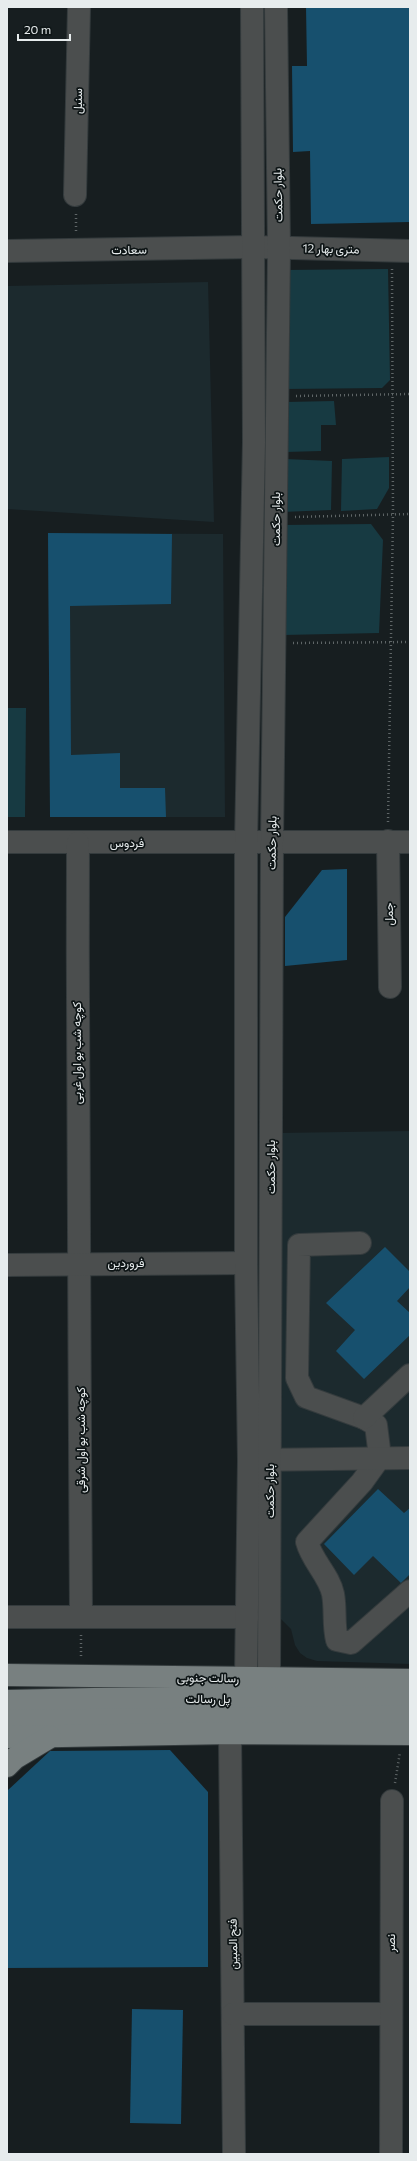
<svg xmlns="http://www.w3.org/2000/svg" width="417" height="2161" viewBox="0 0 417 2161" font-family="Commissioner,Vazirmatn,sans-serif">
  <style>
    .built { fill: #1c2a2e }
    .green { fill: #173a42 }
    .building { fill: #17506e }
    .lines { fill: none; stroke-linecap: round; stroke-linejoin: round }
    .minor-casing { stroke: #343b3d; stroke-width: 24 }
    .major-casing { stroke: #343b3d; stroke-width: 24 }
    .path { stroke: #5f6667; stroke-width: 2.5; stroke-dasharray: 1 3; stroke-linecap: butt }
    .minor { stroke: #4b4e4e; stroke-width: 22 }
    .major { stroke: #788080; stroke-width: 22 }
    .labels { text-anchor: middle; stroke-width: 3.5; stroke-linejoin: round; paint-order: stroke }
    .street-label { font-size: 12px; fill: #e7eced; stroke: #0e1516 }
  </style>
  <rect width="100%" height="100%" fill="#171e20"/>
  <!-- built -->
  <g class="built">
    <path d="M208,282l6,240 -207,-13v-223z"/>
    <path d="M48,533l175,1 2,283h-175z"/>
    <path d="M410,1131v533l-93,-3 -10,-3 -7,-5 -5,-8 -4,-16 -11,-11 -1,-485z"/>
  </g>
  <!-- green -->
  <g class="green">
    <path d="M388,269l2,111 -8,8 -98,1 -1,-119z"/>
    <path d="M334,401l2,24h-15v26l-36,1 1,-50z"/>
    <path d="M389,457v31l-12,21 -36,2 1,-52z"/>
    <path d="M285,459l47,2 -1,49 -49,2z"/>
    <path d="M371,524l12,16 -4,93 -96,2 -1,-110z"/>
    <path d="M7,708h19l-1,109h-18z"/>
  </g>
  <!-- building -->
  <g class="building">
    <path d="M306,7h104v215l-99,2 -1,-73 -17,1 -1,-86h15z"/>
    <path d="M48,533l124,1 -1,70 -101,2 1,149 49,-2v35h45l1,29h-116z"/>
    <path d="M347,869v91l-62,6v-49l37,-47z"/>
    <path d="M385,1247l25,25v15l-13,14 13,12v22l-46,44 -28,-28 19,-21 -29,-27z"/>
    <path d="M378,1489l26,24 6,-5v66l-9,9 -28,-27 -19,19 -30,-31z"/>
    <path d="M170,1750l38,42v175l-201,1v-177l43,-40z"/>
    <path d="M132,2009l51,1 -2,114 -51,-1z"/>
  </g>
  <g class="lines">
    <!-- minor casing -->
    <g class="minor-casing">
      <g id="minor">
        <path d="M75,195l4,-188"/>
        <path d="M7,251l245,-4 158,4"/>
        <path d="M388,841l2,146"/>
        <path d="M7,842h403"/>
        <path d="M78,843c-1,258 2,516 3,774"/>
        <path d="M360,1243l-61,2 -2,133 9,19 58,21 12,7 4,32 -18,25 -55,60c5,19 22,33 26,52 3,16 0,30 4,46l14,3 59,-52"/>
        <path d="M7,1265l239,-2"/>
        <path d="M364,1418l46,-43"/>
        <path d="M256,1460l154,-2"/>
        <path d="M7,1617h240"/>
        <path d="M246,1679l3,-219 -3,-197v-420l8,-401 -2,-435"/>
        <path d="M269,1679l3,-837 7,-594 -3,-241"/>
        <path d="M230,1733l4,421"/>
        <path d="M233,2014h158"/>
        <path d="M391,2154l1,-353"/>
      </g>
    </g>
    <!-- major casing -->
    <g class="major-casing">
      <g id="major">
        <path d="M7,1675l403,5"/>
        <path d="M7,1701l87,-2 316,-1"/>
        <path d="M7,1721l403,-5"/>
        <path d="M7,1737l223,-4 180,1"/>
        <path d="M7,1766l8,-8 35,-21"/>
      </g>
    </g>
    <!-- path -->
    <g class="path">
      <path d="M76,214v17"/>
      <path d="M296,396l114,-2"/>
      <path d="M295,517l115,-3"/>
      <path d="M293,643l117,-1"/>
      <path d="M388,822l5,-307 -1,-246"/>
      <path d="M81,1635v23"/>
      <path d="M395,1783l5,-31"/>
    </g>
    <!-- minor -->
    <use href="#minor" class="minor"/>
    <!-- major -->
    <use href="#major" class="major"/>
  </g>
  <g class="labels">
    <!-- street labels -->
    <g class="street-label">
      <text transform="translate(78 101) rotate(-89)" y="4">سنبل</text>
      <text transform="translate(278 195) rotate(-91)" y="4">بلوار حکمت</text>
      <text transform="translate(331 249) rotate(1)" y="4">12 متری بهار</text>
      <text transform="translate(129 250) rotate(-1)" y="4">سعادت</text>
      <text transform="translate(276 519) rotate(-90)" y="4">بلوار حکمت</text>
      <text x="127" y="847">فردوس</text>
      <text transform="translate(272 843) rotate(-89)" y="4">بلوار حکمت</text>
      <text transform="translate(389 914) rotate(-91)" y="4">جمل</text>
      <text transform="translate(77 1053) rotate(-90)" y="4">کوچه شب بو اول غربی</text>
      <text transform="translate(271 1167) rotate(-90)" y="4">بلوار حکمت</text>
      <text x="126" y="1267">فروردین</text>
      <text transform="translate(81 1440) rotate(-90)" y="4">کوچه شب بو اول شرقی</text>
      <text transform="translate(270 1491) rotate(-90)" y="4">بلوار حکمت</text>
      <text transform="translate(208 1678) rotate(1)" y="4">رسالت جنوبی</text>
      <text x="208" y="1703">پل رسالت</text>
      <text transform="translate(391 1943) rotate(-90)" y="4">نصر</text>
      <text transform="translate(233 1944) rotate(-91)" y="4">فتح المبین</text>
    </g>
  </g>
  <!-- border -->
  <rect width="417" height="2161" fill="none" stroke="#e7eced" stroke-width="16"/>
  <!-- scale -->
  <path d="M18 34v6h52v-6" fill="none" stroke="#e7eced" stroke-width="2"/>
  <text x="24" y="34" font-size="12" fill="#e7eced" stroke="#0e1516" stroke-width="3" paint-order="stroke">20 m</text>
</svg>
